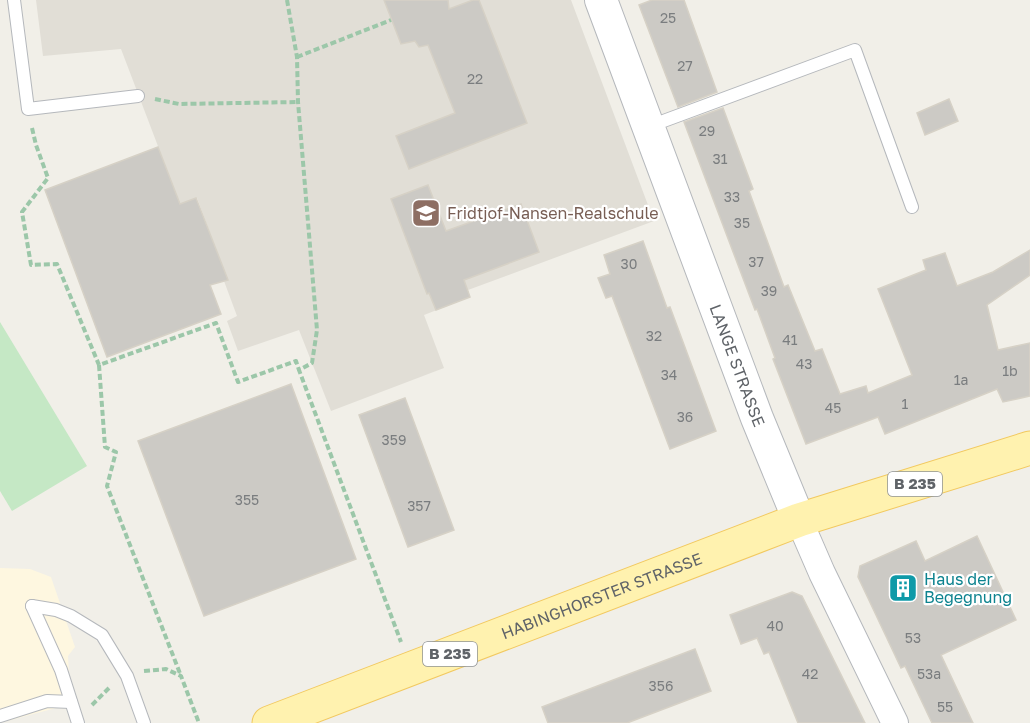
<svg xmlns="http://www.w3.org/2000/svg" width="1030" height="723" viewBox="0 0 1030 723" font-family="'Golos Text',sans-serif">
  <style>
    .commercial { fill: #fef7e0 }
    .education { fill: #e1ded6 }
    .green { fill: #c5e8c5 }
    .building { fill: #cccac5; stroke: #d6d1c6; stroke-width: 1.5 }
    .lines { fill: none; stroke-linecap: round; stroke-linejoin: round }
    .service-casing { stroke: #b5b8bc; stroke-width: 14 }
    .minor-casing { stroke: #b5b8bc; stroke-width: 28 }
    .tertiary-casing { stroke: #b5b8bc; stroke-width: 34 }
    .primary-casing { stroke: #f2c960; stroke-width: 35 }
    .path { stroke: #9cc7a9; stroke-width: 4; stroke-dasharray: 6 3; stroke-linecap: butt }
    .service { stroke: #fff; stroke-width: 12 }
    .minor { stroke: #fff; stroke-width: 26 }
    .tertiary { stroke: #fff; stroke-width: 32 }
    .primary { stroke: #fff2af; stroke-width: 33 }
    .labels { text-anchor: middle; stroke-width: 4.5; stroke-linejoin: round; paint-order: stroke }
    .number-label { font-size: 14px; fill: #7a7d7f }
    .shield { fill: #fff; stroke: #8f9295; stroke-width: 1.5 }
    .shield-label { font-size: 15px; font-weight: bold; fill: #5f6368 }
    .education-label { font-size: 16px; fill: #785e54; stroke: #fff; text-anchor: start }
    .street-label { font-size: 16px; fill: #5f6368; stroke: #fff }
    .culture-label { font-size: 16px; fill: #0d838f; stroke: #fff; text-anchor: start }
  </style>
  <rect width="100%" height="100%" fill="#f1efe8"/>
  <!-- commercial -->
  <path class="commercial" d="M0,568l30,1 21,8 24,70 -7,9 1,18 9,28 -78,21z"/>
  <!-- education -->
  <path class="education" d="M36,0h535l83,221 -186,69 2,7 -46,18 20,53 -113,43 -32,-81 -61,21 -11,-30 10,-5 -13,-35 3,-2 -30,-81 -17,6 -59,-155 -78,7z"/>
  <!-- green -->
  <path class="green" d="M0,322l87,144 -75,45 -12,-20z"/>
  <!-- building -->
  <g class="building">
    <path d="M384,0h64l1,9 24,-9h6l48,123 -118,46 -13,-33 59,-23 -27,-68 -9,2 -4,-6 -14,3z"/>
    <path d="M652,0h32l33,92 -39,15 -39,-102z"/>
    <path d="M949,99l9,22 -33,14 -8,-22z"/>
    <path d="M723,108l30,81 -4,2 35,96 4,-2 27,66 7,-2 18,45 26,-8 2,7 44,-18 -34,-86 48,-19 -3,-10 22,-7 12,33 36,-14 37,-22v25l-43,30 11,45 32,-7v53l-27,6 -6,-13 -112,45 -7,-17 -72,27 -33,-85 2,-1 -18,-49 -2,1 -71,-188z"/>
    <path d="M158,147l22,57 16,-6 32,82 -18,5 11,29 -114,43 -62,-167z"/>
    <path d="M428,185l18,46 75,-27 18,48 -75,28 6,17 -34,13 -7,-17 -2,1 -36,-95z"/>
    <path d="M643,241l24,67 3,-1 46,124 -46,18 -58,-153 -6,2 -8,-20 12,-4 -6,-19z"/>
    <path d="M291,384l65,175 -152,57 -66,-175z"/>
    <path d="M405,398l49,132 -46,17 -49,-132z"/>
    <path d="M977,536l39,84 -75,35 32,68h-41l-27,-57 -4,2 -43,-91 2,-11 56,-25 9,20z"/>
    <path d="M792,592l10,4 63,127h-67l-29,-71 -5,2 -7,-16 -16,6 -11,-29z"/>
    <path d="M695,649l16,42 -84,32h-79l-6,-16z"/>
  </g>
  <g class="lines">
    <!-- service casing -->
    <g class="service-casing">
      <g id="service">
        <path d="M14,0l14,109 110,-13"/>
        <path d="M650,126l205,-76 57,157"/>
        <path d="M32,606l24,4 15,6 31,19 25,41 17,47"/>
        <path d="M32,606l29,64 17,53"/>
        <path d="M0,716l47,-15 24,1"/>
      </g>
    </g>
    <!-- minor casing -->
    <g class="minor-casing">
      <path id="minor" d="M799,520l23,53 73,150"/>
    </g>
    <!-- tertiary casing -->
    <g class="tertiary-casing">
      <g id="tertiary">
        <path id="s1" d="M601,0l156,418 42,102"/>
      </g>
    </g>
    <!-- primary casing -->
    <g class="primary-casing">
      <g id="primary">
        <path id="s2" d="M269,723l530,-203 231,-72"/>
      </g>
    </g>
    <!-- path -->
    <g class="path">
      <path d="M287,0l10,57 1,45 19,228 -5,33 -13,7 102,272"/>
      <path d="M297,57l94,-37"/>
      <path d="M155,99l24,5 119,-2"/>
      <path d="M32,128l4,17 12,33 -26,34 9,53 26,-1 42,101 117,-42 22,59 58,-21 3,9"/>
      <path d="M99,365l6,82 11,5 -9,34 74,190"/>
      <path d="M144,671l22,-2 15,7 18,47"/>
      <path d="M92,705l18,-18"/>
    </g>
    <!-- service -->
    <use href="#service" class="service"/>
    <!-- minor -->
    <use href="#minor" class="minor"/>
    <!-- tertiary -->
    <use href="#tertiary" class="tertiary"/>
    <!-- primary -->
    <use href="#primary" class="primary"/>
  </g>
  <!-- icons -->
  <defs>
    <g id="school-square" transform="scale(1.5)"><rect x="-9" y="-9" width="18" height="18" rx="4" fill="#8d6e63" stroke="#fff"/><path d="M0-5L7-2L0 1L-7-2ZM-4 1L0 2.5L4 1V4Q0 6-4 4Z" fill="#fff"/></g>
    <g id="building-square" transform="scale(1.5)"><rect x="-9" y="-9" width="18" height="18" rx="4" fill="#0f9aa8" stroke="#fff"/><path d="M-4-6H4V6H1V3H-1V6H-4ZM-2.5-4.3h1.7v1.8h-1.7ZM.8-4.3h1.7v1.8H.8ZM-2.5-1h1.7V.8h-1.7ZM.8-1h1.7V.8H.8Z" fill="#fff"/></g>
  </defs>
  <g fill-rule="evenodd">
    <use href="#school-square" x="426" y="213"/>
    <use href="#building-square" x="903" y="588"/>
  </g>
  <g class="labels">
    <!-- number labels -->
    <g class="number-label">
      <text x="668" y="23">25</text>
      <text x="685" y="71">27</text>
      <text x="475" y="84">22</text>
      <text x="707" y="136">29</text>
      <text x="720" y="164">31</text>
      <text x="732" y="202">33</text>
      <text x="742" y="228">35</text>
      <text x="756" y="267">37</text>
      <text x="629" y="269">30</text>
      <text x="769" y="296">39</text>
      <text x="654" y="341">32</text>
      <text x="790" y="345">41</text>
      <text x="804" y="369">43</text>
      <text x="1010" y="376">1b</text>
      <text x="669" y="380">34</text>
      <text x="961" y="385">1a</text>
      <text x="905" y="409">1</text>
      <text x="833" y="413">45</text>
      <text x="685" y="422">36</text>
      <text x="394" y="445">359</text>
      <text x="247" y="505">355</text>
      <text x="419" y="511">357</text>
      <text x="775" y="631">40</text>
      <text x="913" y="643">53</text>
      <text x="810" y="679">42</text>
      <text x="929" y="679">53a</text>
      <text x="661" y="691">356</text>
      <text x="945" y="712">55</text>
    </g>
    <!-- shield labels -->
    <g class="shield">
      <rect x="888" y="472" width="54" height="24" rx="4.5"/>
      <rect x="423" y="642" width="54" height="24" rx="4.5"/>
    </g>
    <g class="shield-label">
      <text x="915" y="489">B 235</text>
      <text x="450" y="659">B 235</text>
    </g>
    <!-- education labels -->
    <g class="education-label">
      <text x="447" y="219">Fridtjof-Nansen-Realschule</text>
    </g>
    <!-- street labels -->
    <g class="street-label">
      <text dy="6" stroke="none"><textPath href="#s1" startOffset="390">LANGE STRASSE</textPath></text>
      <text dy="6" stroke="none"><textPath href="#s2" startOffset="356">HABINGHORSTER STRASSE</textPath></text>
    </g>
    <!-- culture labels -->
    <g class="culture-label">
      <text x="924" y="585">Haus der<tspan x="924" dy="18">Begegnung</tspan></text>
    </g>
  </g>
</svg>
